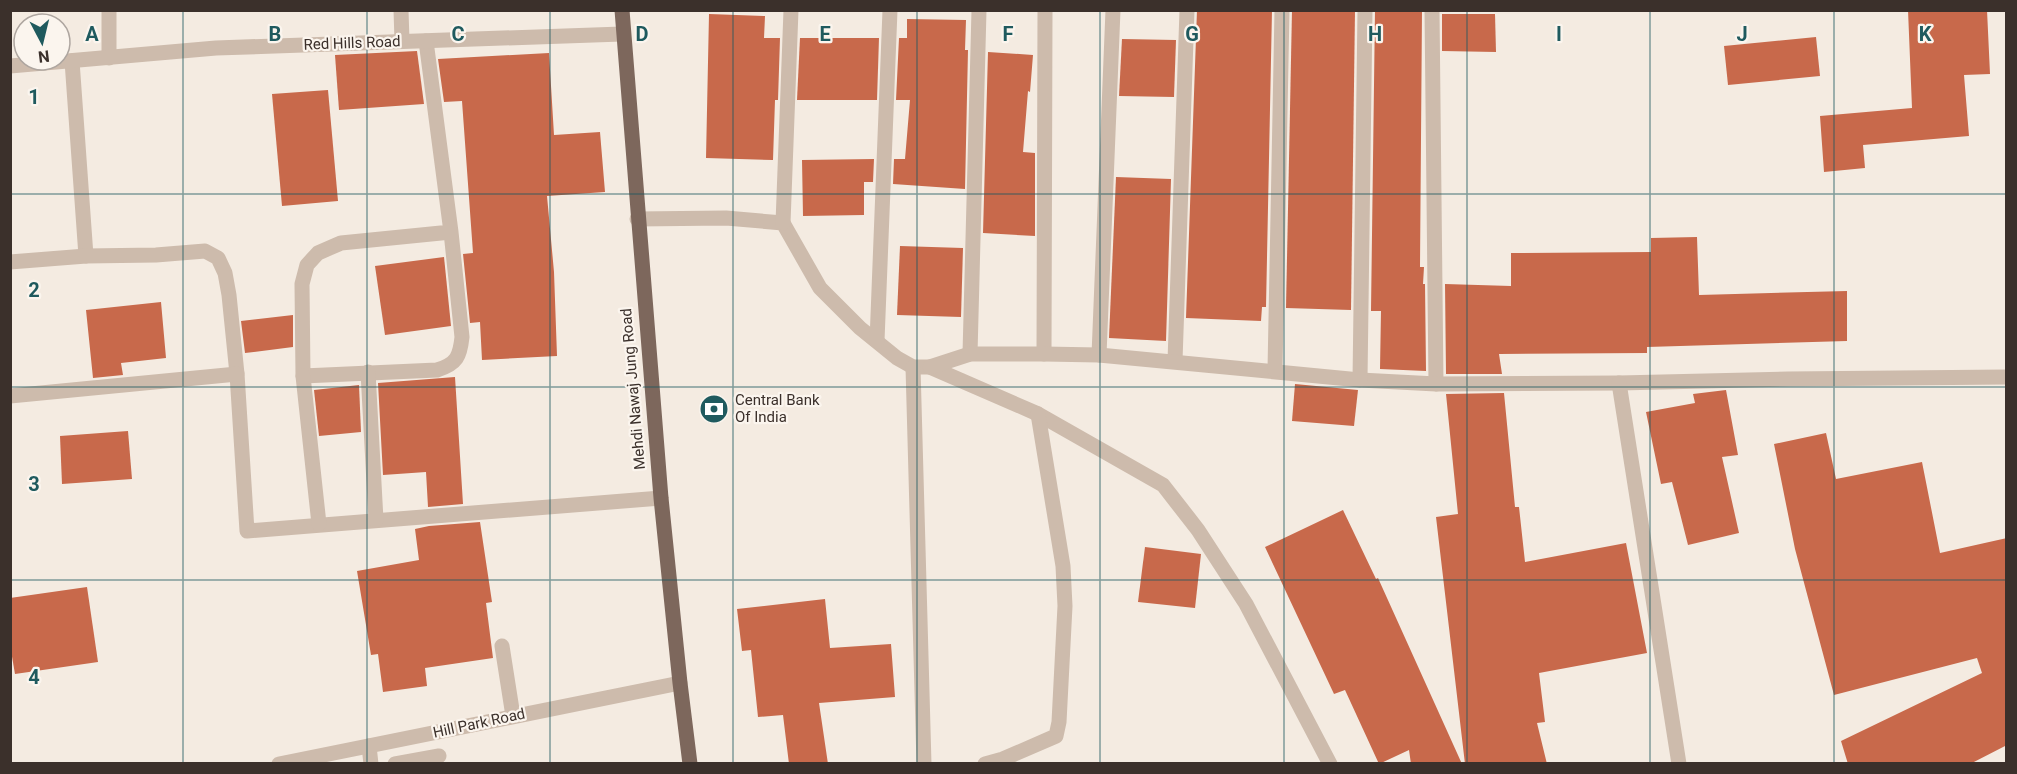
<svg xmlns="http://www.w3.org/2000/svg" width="2017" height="774" viewBox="0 0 2017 774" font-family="Roboto,sans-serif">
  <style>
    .building { fill: #c8694b }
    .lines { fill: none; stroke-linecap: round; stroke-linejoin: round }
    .minor { stroke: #cdbbac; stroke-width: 15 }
    .major { stroke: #7d675c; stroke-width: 15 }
    .grid { fill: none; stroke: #1f5a5e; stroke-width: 1.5; stroke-opacity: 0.55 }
    .labels { text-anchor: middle; stroke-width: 4.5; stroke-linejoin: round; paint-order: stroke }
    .street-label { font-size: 15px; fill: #3b302b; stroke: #fbf5ee }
    .poi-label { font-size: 15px; fill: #3b302b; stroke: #fbf5ee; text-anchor: start }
    .grid-label { font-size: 20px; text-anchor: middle; font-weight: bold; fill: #1f5a5e; stroke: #fbf5ee; stroke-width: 4.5; stroke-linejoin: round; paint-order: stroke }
  </style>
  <rect width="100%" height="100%" fill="#f4ebe1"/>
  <!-- building -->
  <g class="building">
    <path d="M1197,10h75l-6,297h-4l-1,14 -75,-3z"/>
    <path d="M1292,10h63l-4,300 -65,-2z"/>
    <path d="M1375,10h47l-2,257h4l-1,17h2l1,87 -46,-2 1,-58h-10z"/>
    <path d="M1908,10h79l3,64 -26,1 5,61 -106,9 2,23 -41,4 -4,-56 92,-8z"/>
    <path d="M709,14l56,2 -1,22h16l-2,62h-3l-2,60 -67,-2z"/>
    <path d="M1442,14h53l1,38 -54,-1z"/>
    <path d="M907,19l59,1 -1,30h3l-3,139 -72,-5 1,-25h11l5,-59h-14l3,-62h8z"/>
    <path d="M1816,37l4,39 -92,9 -4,-39z"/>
    <path d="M800,38h79l-2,62h-80z"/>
    <path d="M1122,39l54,1 -2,57 -55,-1z"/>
    <path d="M417,51l7,53 -85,6 -4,-55z"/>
    <path d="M988,52l45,3 -3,37 -2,-1 -5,61 12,1v83l-52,-3z"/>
    <path d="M549,53l5,82 46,-3 5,60 -58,4 7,76 3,84 -75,4 -2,-38 -10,1 -7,-69 10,-1 -11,-152 -18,1 -6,-43z"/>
    <path d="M328,90l10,111 -56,5 -10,-112z"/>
    <path d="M874,159l-1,23h-9v33l-61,1 -1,-56z"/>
    <path d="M1116,177l55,2 -5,162 -57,-3z"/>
    <path d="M1697,237l2,58 148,-4v50l-200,6v6l-148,1 3,20h-56l-1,-90 66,2v-33l140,-1v-14z"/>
    <path d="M900,246l63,2 -2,69 -64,-2z"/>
    <path d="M444,257l7,69 -66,9 -10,-69z"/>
    <path d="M161,302l5,56 -45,5 2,12 -30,3 -7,-68z"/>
    <path d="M293,315v32l-48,6 -4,-32z"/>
    <path d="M455,377l8,127 -35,3 -2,-35 -43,3 -5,-92z"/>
    <path d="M1295,384l63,6 -4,36 -62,-5z"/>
    <path d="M359,385l2,47 -42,4 -5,-46z"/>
    <path d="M1726,390l12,65 -16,2 17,76 -51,12 -16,-63 -11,2 -15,-72 49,-9 -2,-9z"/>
    <path d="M1504,393l11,114h4l6,55 101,-19 21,110 -108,20 6,49 -8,1 10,41h-82l-29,-247 22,-3 -12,-120z"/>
    <path d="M128,431l4,48 -70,5 -2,-48z"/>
    <path d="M1826,433l10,46 86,-17 18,91 67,-15v207l-37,19h-122l-7,-23 141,-68 -5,-15 -143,37 -39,-146 -21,-105z"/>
    <path d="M1343,510l33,69 2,-1 84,186h-51l-2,-14 -30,14 -34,-74 -11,4 -69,-147z"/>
    <path d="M480,522l12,80 -6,1 7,55 -68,10 2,18 -44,6 -5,-38 -7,1 -14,-84 62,-11 -4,-31 14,-3z"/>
    <path d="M1145,547l56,7 -6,54 -57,-6z"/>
    <path d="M87,587l11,75 -83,12 -5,-29v-47z"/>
    <path d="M825,599l5,49 61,-4 4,53 -76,6 9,61h-39l-6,-49 -25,2 -7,-67 -9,1 -5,-42z"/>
  </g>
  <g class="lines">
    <!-- minor -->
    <g class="minor">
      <path d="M109,10v48"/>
      <path d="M401,10l1,31"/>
      <path d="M1432,10l4,374"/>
      <path d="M426,41l25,191 11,105c-2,19 -5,27 -25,33l-134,6 -1,-92 5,-19 11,-12 23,-10 110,-11"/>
      <path d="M72,61l14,195"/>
      <path d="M10,66l206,-18 406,-14"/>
      <path d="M637,219l89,-1 57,5 37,65 40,40 37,30 16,9h17l108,47 125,71 35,45 48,74 84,160"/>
      <path d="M783,223l8,-213"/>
      <path d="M10,262l76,-6 70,-1 49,-4 13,7 7,15 4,22 8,79 10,157 414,-33"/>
      <path d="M877,341l13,-331"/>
      <path d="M970,354l9,-344"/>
      <path d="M1044,354l1,-344"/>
      <path d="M1099,355l14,-345"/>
      <path d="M1175,361l12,-351"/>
      <path d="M913,367l11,397"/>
      <path d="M930,367l40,-13h74l55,1 261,25 76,4 183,-1 169,-4 218,-2"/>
      <path d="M1275,370l7,-360"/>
      <path d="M368,372l8,148"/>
      <path d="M303,376l16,148"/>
      <path d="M1360,380l5,-370"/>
      <path d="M1619,383l60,381"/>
      <path d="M10,396l227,-22"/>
      <path d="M502,646l11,70"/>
      <path d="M369,746l2,18"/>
      <path d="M279,764l401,-81"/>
      <path d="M395,764l44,-8"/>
      <path d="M985,764l18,-5 53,-23 3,-14 6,-116 -2,-40 -25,-152"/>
    </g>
    <!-- major -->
    <path class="major" d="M622,10l39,488 19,185 10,81"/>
  </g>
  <!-- grid -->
  <path class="grid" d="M183,10v754M367,10v754M550,10v754M733,10v754M917,10v754M1100,10v754M1284,10v754M1467,10v754M1650,10v754M1834,10v754M10,194h1996M10,387h1996M10,580h1996"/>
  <!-- icons -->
  <defs>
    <g id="bank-disc" transform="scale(1.5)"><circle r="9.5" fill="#1f5a5e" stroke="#fbf5ee"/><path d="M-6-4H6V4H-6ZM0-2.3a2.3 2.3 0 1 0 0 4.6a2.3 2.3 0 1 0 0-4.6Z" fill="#fff"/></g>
  </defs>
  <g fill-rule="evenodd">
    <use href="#bank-disc" x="714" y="409"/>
  </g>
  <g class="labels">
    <!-- street labels -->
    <g class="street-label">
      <text transform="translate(352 43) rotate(-2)" y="5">Red Hills Road</text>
      <text transform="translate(633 389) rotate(-95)" y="5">Mehdi Nawaj Jung Road</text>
      <text transform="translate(479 723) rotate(-12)" y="5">Hill Park Road</text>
    </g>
    <!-- poi labels -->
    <g class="poi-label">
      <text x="735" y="405">Central Bank<tspan x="735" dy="17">Of India</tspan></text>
    </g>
  </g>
  <g class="grid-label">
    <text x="92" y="41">A</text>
    <text x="275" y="41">B</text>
    <text x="458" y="41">C</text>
    <text x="642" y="41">D</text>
    <text x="825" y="41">E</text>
    <text x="1008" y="41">F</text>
    <text x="1192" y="41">G</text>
    <text x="1375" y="41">H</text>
    <text x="1559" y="41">I</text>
    <text x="1742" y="41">J</text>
    <text x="1925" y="41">K</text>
    <text x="34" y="104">1</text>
    <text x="34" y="297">2</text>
    <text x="34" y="491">3</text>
    <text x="34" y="684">4</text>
  </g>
  <!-- border -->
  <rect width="2017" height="774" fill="none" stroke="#3b302b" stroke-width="24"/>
  <!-- north arrow -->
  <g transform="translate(42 42) rotate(173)"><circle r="28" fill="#fbf5ee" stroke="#aea6a0" stroke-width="1.5"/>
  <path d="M0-4.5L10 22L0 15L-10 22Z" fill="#1f5a5e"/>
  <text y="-9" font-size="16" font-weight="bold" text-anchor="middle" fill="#3b302b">N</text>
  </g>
</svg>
